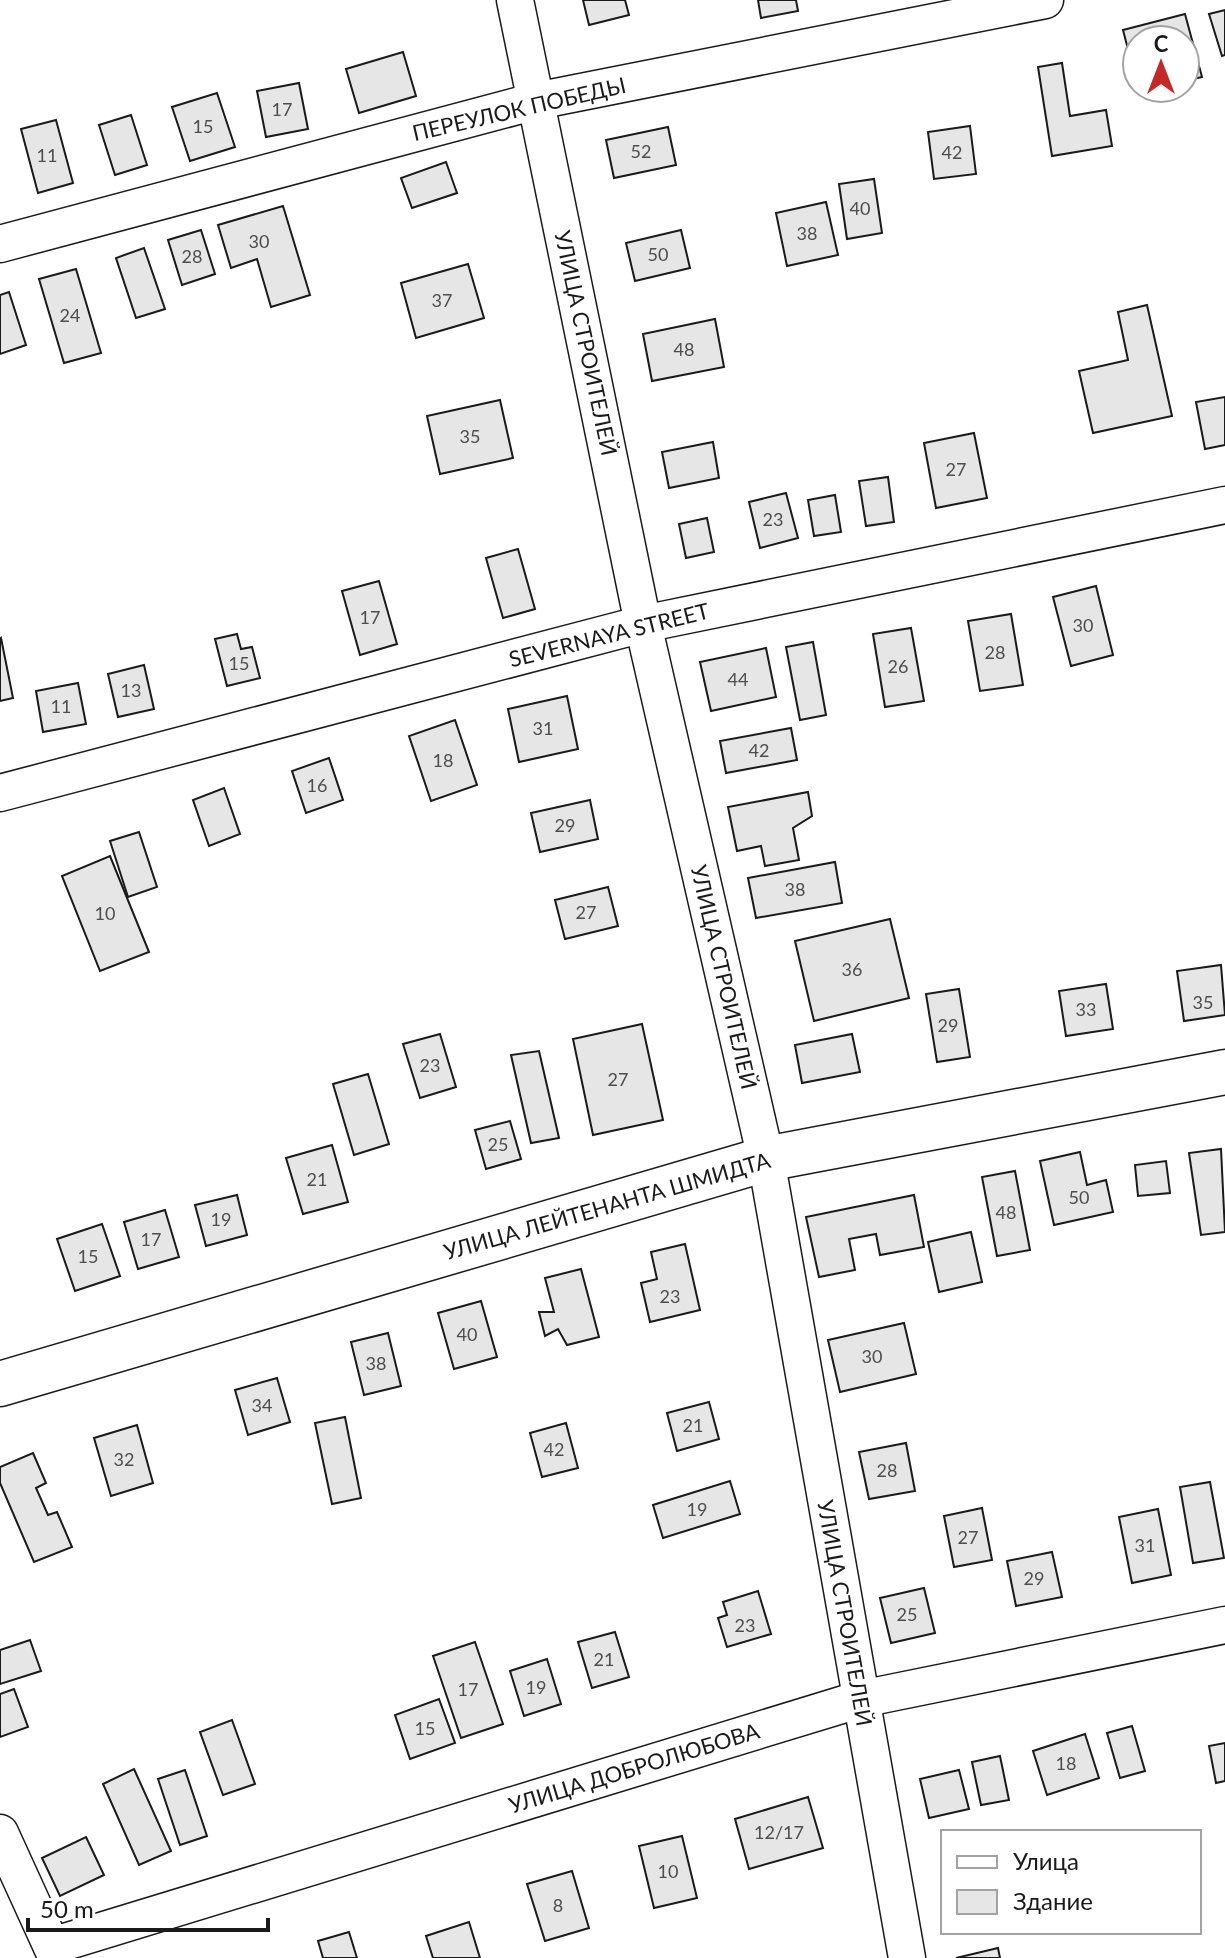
<svg xmlns="http://www.w3.org/2000/svg" width="1225" height="1958" viewBox="0 0 1225 1958" font-family="Lato,sans-serif">
  <style>
    .building { fill: #e6e6e6; stroke: #1a1a1a; stroke-width: 2 }
    .lines { fill: none; stroke-linecap: round; stroke-linejoin: round }
    .minor-casing { stroke: #1a1a1a; stroke-width: 39 }
    .major-casing { stroke: #1a1a1a; stroke-width: 47 }
    .minor { stroke: #fff; stroke-width: 36 }
    .major { stroke: #fff; stroke-width: 44 }
    .labels { text-anchor: middle; stroke-width: 6; stroke-linejoin: round; paint-order: stroke }
    .number-label { font-size: 18px; fill: #4d4d4d }
    .street-label { font-size: 22px; fill: #1a1a1a; stroke: #fff }
  </style>
  <rect width="100%" height="100%" fill="#fff"/>
  <!-- building -->
  <g class="building">
    <path d="M583,0h42l4,15 -40,10z"/>
    <path d="M758,0h38l2,11 -37,7z"/>
    <path d="M1225,10v45l-3,1 -13,-42z"/>
    <path d="M1185,14l17,63 -17,4v-41h-48v44l-14,-54z"/>
    <path d="M403,52l13,44 -57,17 -13,-44z"/>
    <path d="M1062,63l8,53 36,-6 6,36 -60,10 -14,-89z"/>
    <path d="M299,83l9,46 -42,8 -9,-46z"/>
    <path d="M217,93l18,54 -45,14 -18,-54z"/>
    <path d="M131,115l16,50 -32,10 -16,-50z"/>
    <path d="M56,120l17,63 -35,10 -17,-64z"/>
    <path d="M970,126l6,48 -42,5 -6,-47z"/>
    <path d="M668,127l8,38 -62,13 -8,-38z"/>
    <path d="M446,162l11,31 -45,15 -11,-30z"/>
    <path d="M874,179l8,54 -35,6 -8,-55z"/>
    <path d="M826,202l12,53 -51,11 -11,-53z"/>
    <path d="M283,206l27,89 -39,12 -14,-48 -26,9 -13,-43z"/>
    <path d="M201,230l14,44 -33,11 -14,-45z"/>
    <path d="M681,230l9,38 -55,13 -9,-38z"/>
    <path d="M144,248l21,61 -29,9 -20,-60z"/>
    <path d="M468,264l16,54 -68,20 -15,-55z"/>
    <path d="M76,269l25,84 -37,10 -25,-84z"/>
    <path d="M9,292l17,53 -26,9v-59z"/>
    <path d="M1147,305l25,111 -79,17 -14,-62 49,-11 -10,-48z"/>
    <path d="M715,319l9,48 -72,14 -9,-47z"/>
    <path d="M1225,397v48l-20,4 -9,-47z"/>
    <path d="M500,400l13,58 -73,16 -13,-58z"/>
    <path d="M974,433l13,65 -51,10 -12,-65z"/>
    <path d="M713,442l6,36 -50,10 -7,-36z"/>
    <path d="M888,477l6,45 -28,4 -7,-45z"/>
    <path d="M786,493l12,45 -38,10 -11,-46z"/>
    <path d="M835,495l6,37 -27,4 -6,-36z"/>
    <path d="M707,518l7,34 -28,6 -7,-34z"/>
    <path d="M518,549l17,60 -32,9 -17,-60z"/>
    <path d="M379,581l18,63 -37,11 -18,-64z"/>
    <path d="M1096,586l17,69 -42,11 -18,-69z"/>
    <path d="M1011,614l12,71 -43,6 -12,-70z"/>
    <path d="M911,628l13,73 -39,6 -12,-73z"/>
    <path d="M237,634l4,15 11,-2 8,31 -33,8 -12,-47z"/>
    <path d="M1,638l12,60 -13,3v-62z"/>
    <path d="M813,642l13,73 -26,5 -14,-73z"/>
    <path d="M766,648l10,49 -65,14 -11,-49z"/>
    <path d="M144,665l10,44 -36,8 -10,-43z"/>
    <path d="M78,683l8,41 -43,8 -7,-41z"/>
    <path d="M567,696l11,53 -59,13 -11,-53z"/>
    <path d="M455,720l22,65 -46,16 -22,-65z"/>
    <path d="M791,728l6,32 -71,13 -6,-32z"/>
    <path d="M329,758l14,42 -37,13 -14,-42z"/>
    <path d="M224,788l16,46 -31,12 -16,-46z"/>
    <path d="M808,792l4,24 -19,12 6,32 -34,6 -4,-20 -24,5 -9,-44z"/>
    <path d="M590,800l8,39 -58,13 -9,-39z"/>
    <path d="M139,832l18,55 -29,10 -18,-56z"/>
    <path d="M110,856l39,96 -49,19 -38,-95z"/>
    <path d="M835,862l7,41 -86,15 -8,-40z"/>
    <path d="M608,887l10,39 -53,13 -10,-39z"/>
    <path d="M890,919l19,79 -95,23 -19,-80z"/>
    <path d="M1221,965l4,50 -41,6 -7,-50z"/>
    <path d="M1106,984l7,45 -47,7 -7,-45z"/>
    <path d="M959,989l11,68 -33,5 -11,-68z"/>
    <path d="M642,1024l21,96 -70,15 -20,-96z"/>
    <path d="M440,1034l16,53 -36,11 -17,-54z"/>
    <path d="M852,1034l8,38 -58,11 -7,-38z"/>
    <path d="M539,1051l20,87 -28,5 -20,-88z"/>
    <path d="M368,1074l21,70 -35,11 -21,-71z"/>
    <path d="M510,1121l11,38 -35,10 -11,-39z"/>
    <path d="M332,1145l16,57 -45,12 -17,-56z"/>
    <path d="M1221,1149l4,83 -24,3 -12,-82z"/>
    <path d="M1080,1152l7,33 19,-5 7,32 -59,13 -14,-64z"/>
    <path d="M1166,1161l4,32 -32,3 -3,-31z"/>
    <path d="M1015,1171l15,79 -33,6 -15,-79z"/>
    <path d="M237,1195l10,40 -41,11 -11,-41z"/>
    <path d="M914,1195l10,52 -44,8 -4,-21 -27,5 6,31 -36,7 -13,-60z"/>
    <path d="M165,1210l14,47 -41,12 -14,-47z"/>
    <path d="M102,1224l18,52 -45,15 -18,-52z"/>
    <path d="M971,1232l11,50 -43,10 -11,-50z"/>
    <path d="M685,1244l15,66 -50,12 -9,-39 16,-4 -6,-27z"/>
    <path d="M581,1269l18,68 -32,8 -9,-16 -13,7 -6,-24h15l-9,-34z"/>
    <path d="M481,1301l16,56 -43,12 -16,-56z"/>
    <path d="M904,1323l12,51 -76,18 -12,-52z"/>
    <path d="M388,1333l13,53 -37,9 -13,-53z"/>
    <path d="M277,1378l13,44 -42,13 -13,-45z"/>
    <path d="M709,1402l10,37 -42,12 -10,-38z"/>
    <path d="M345,1417l16,81 -29,6 -17,-81z"/>
    <path d="M566,1423l12,45 -36,9 -12,-44z"/>
    <path d="M137,1425l16,58 -42,13 -17,-58z"/>
    <path d="M906,1443l9,48 -46,8 -10,-47z"/>
    <path d="M33,1453l13,30 -10,5 12,27 9,-3 15,35 -38,15 -34,-79v-16z"/>
    <path d="M730,1481l10,33 -77,24 -10,-33z"/>
    <path d="M1210,1482l14,76 -31,5 -13,-76z"/>
    <path d="M982,1508l10,52 -38,7 -10,-51z"/>
    <path d="M1158,1509l13,66 -39,8 -13,-66z"/>
    <path d="M1052,1552l10,45 -46,9 -9,-45z"/>
    <path d="M924,1588l11,45 -44,10 -11,-45z"/>
    <path d="M758,1591l13,43 -44,13 -9,-29 9,-3 -4,-13z"/>
    <path d="M615,1632l14,45 -37,11 -14,-46z"/>
    <path d="M30,1640l11,31 -41,13v-34z"/>
    <path d="M475,1642l28,82 -42,14 -28,-82z"/>
    <path d="M547,1659l14,45 -37,12 -14,-45z"/>
    <path d="M14,1689l14,38 -28,10v-43z"/>
    <path d="M439,1699l16,44 -45,16 -15,-44z"/>
    <path d="M232,1720l23,64 -32,11 -23,-63z"/>
    <path d="M1132,1726l13,45 -25,7 -13,-45z"/>
    <path d="M1085,1734l14,44 -52,17 -14,-44z"/>
    <path d="M1225,1743v38l-9,2 -7,-37z"/>
    <path d="M1000,1756l9,44 -28,5 -9,-43z"/>
    <path d="M134,1769l37,82 -32,14 -36,-81z"/>
    <path d="M185,1770l22,66 -27,9 -22,-66z"/>
    <path d="M959,1770l10,39 -40,9 -9,-39z"/>
    <path d="M808,1797l15,51 -74,21 -14,-50z"/>
    <path d="M682,1836l15,62 -43,10 -15,-62z"/>
    <path d="M86,1837l18,38 -44,21 -18,-38z"/>
    <path d="M572,1871l17,57 -44,13 -18,-57z"/>
    <path d="M469,1922l11,36h-47l-7,-22z"/>
    <path d="M349,1932l8,26h-34l-5,-17z"/>
    <path d="M998,1948l2,10h-44z"/>
  </g>
  <g class="lines">
    <!-- minor casing -->
    <g class="minor-casing">
      <g id="minor">
        <path d="M515,0l128,624 123,535 141,799"/>
        <path d="M0,244l536,-143 509,-101"/>
        <path d="M0,793l643,-169 582,-119"/>
        <path d="M0,1833l57,125"/>
        <path d="M52,1946l809,-247 364,-74"/>
      </g>
    </g>
    <!-- major casing -->
    <g class="major-casing">
      <path id="major" d="M0,1384l766,-225 459,-87"/>
    </g>
    <!-- minor -->
    <use href="#minor" class="minor"/>
    <!-- major -->
    <use href="#major" class="major"/>
  </g>
  <g class="labels">
    <!-- number labels -->
    <g class="number-label">
      <text x="282" y="116">17</text>
      <text x="203" y="133">15</text>
      <text x="641" y="158">52</text>
      <text x="952" y="159">42</text>
      <text x="47" y="162">11</text>
      <text x="860" y="215">40</text>
      <text x="807" y="240">38</text>
      <text x="259" y="248">30</text>
      <text x="658" y="261">50</text>
      <text x="192" y="263">28</text>
      <text x="442" y="307">37</text>
      <text x="70" y="322">24</text>
      <text x="684" y="356">48</text>
      <text x="470" y="443">35</text>
      <text x="956" y="476">27</text>
      <text x="773" y="526">23</text>
      <text x="370" y="624">17</text>
      <text x="1083" y="632">30</text>
      <text x="995" y="659">28</text>
      <text x="239" y="670">15</text>
      <text x="898" y="673">26</text>
      <text x="738" y="686">44</text>
      <text x="131" y="697">13</text>
      <text x="61" y="713">11</text>
      <text x="543" y="735">31</text>
      <text x="759" y="757">42</text>
      <text x="443" y="767">18</text>
      <text x="317" y="792">16</text>
      <text x="565" y="832">29</text>
      <text x="795" y="896">38</text>
      <text x="586" y="919">27</text>
      <text x="105" y="920">10</text>
      <text x="852" y="976">36</text>
      <text x="1203" y="1009">35</text>
      <text x="1086" y="1016">33</text>
      <text x="948" y="1032">29</text>
      <text x="430" y="1072">23</text>
      <text x="618" y="1086">27</text>
      <text x="498" y="1151">25</text>
      <text x="317" y="1186">21</text>
      <text x="1079" y="1204">50</text>
      <text x="1006" y="1219">48</text>
      <text x="221" y="1226">19</text>
      <text x="151" y="1246">17</text>
      <text x="88" y="1263">15</text>
      <text x="670" y="1303">23</text>
      <text x="467" y="1341">40</text>
      <text x="872" y="1363">30</text>
      <text x="376" y="1370">38</text>
      <text x="262" y="1412">34</text>
      <text x="693" y="1432">21</text>
      <text x="554" y="1456">42</text>
      <text x="124" y="1466">32</text>
      <text x="887" y="1477">28</text>
      <text x="697" y="1516">19</text>
      <text x="968" y="1544">27</text>
      <text x="1145" y="1552">31</text>
      <text x="1034" y="1585">29</text>
      <text x="907" y="1621">25</text>
      <text x="745" y="1632">23</text>
      <text x="604" y="1666">21</text>
      <text x="536" y="1694">19</text>
      <text x="468" y="1696">17</text>
      <text x="425" y="1735">15</text>
      <text x="1066" y="1770">18</text>
      <text x="779" y="1839">12/17</text>
      <text x="668" y="1878">10</text>
      <text x="558" y="1912">8</text>
    </g>
    <!-- street labels -->
    <g class="street-label">
      <text transform="translate(519 109) rotate(-13)" y="8">ПЕРЕУЛОК ПОБЕДЫ</text>
      <text transform="translate(586 343) rotate(78)" y="8">УЛИЦА СТРОИТЕЛЕЙ</text>
      <text transform="translate(609 635) rotate(-14)" y="8">SEVERNAYA STREET</text>
      <text transform="translate(724 977) rotate(77)" y="8">УЛИЦА СТРОИТЕЛЕЙ</text>
      <text transform="translate(607 1206) rotate(-16)" y="8">УЛИЦА ЛЕЙТЕНАНТА ШМИДТА</text>
      <text transform="translate(845 1613) rotate(80)" y="8">УЛИЦА СТРОИТЕЛЕЙ</text>
      <text transform="translate(634 1768) rotate(-17)" y="8">УЛИЦА ДОБРОЛЮБОВА</text>
    </g>
  </g>
  <!-- legend -->
  <rect x="941" y="1830" width="260" height="104" fill="#ffffff" stroke="#a3a3a3" stroke-width="2"/>
  <rect x="957" y="1856" width="40" height="12" fill="#ffffff" stroke="#a3a3a3" stroke-width="2"/>
  <text x="1013" y="1870" font-size="24" fill="#1a1a1a">Улица</text>
  <rect x="957" y="1890" width="40" height="24" fill="#e6e6e6" stroke="#a3a3a3" stroke-width="2"/>
  <text x="1013" y="1910" font-size="24" fill="#1a1a1a">Здание</text>
  <!-- north arrow -->
  <g transform="translate(1161 64)"><circle r="38" fill="#ffffff" stroke="#a3a3a3" stroke-width="2"/>
  <path d="M0-6L14 30L0 20L-14 30Z" fill="#c62828"/>
  <text y="-12" font-size="22" font-weight="bold" text-anchor="middle" fill="#1a1a1a">С</text>
  </g>
  <!-- scale -->
  <path d="M28 1918v12h240v-12" fill="none" stroke="#1a1a1a" stroke-width="4"/>
  <text x="40" y="1918" font-size="24" fill="#1a1a1a" stroke="#ffffff" stroke-width="6" paint-order="stroke">50 m</text>
</svg>
